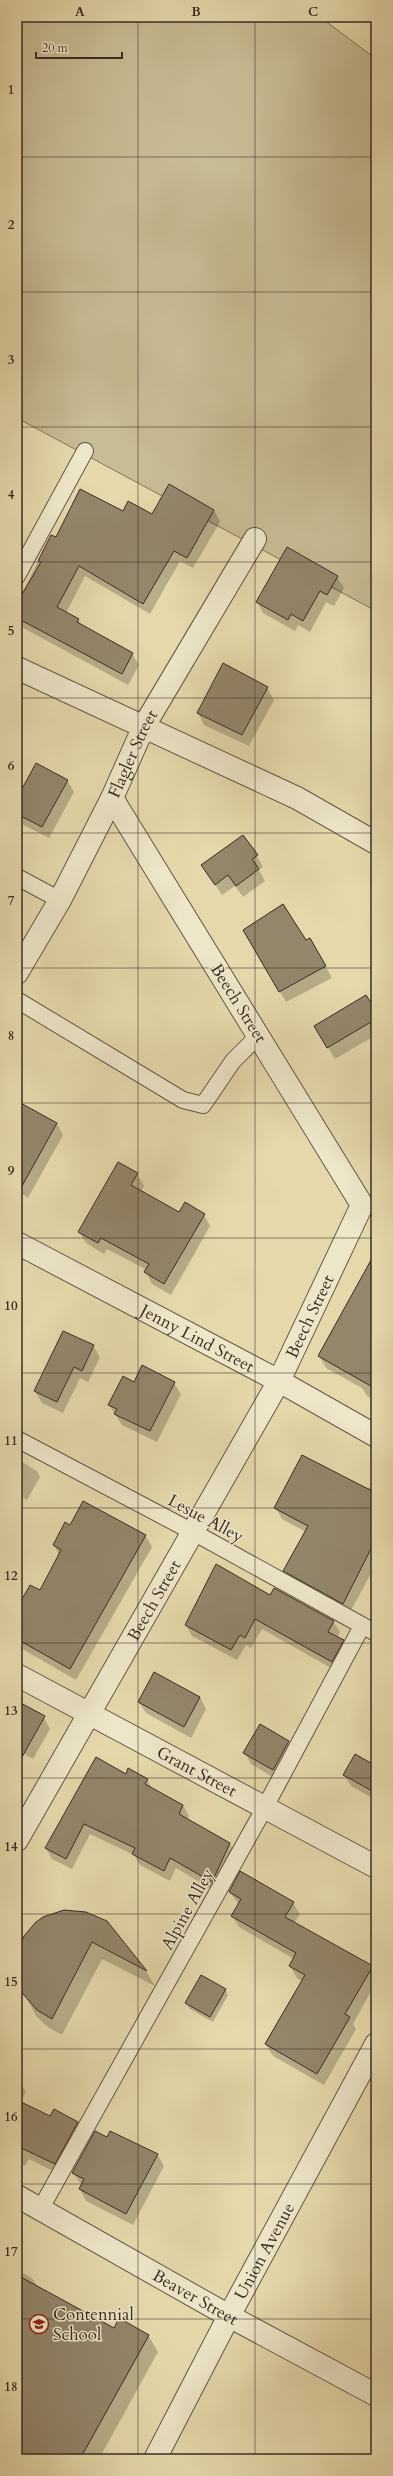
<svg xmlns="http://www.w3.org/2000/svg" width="393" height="2476" viewBox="0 0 393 2476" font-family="Cardo,serif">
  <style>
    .green { fill: #c8bc95; stroke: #81745c }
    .shadow { fill: #0003 }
    .building { fill: #93866b; stroke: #3a2c24 }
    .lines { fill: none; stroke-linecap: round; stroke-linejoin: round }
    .lane-casing { stroke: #655746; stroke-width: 18 }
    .street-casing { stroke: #655746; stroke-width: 24 }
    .lane { stroke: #eee6c9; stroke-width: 16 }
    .street { stroke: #eee6c9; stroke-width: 22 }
    .grid { fill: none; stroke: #3a2c24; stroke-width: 1; stroke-opacity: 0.55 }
    .labels { text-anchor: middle; stroke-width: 3; stroke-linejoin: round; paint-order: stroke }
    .street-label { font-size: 17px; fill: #3a2c24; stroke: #eee6c9 }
    .poi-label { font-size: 17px; fill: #3a2c24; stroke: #eee6c9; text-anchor: start }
    .neatline { fill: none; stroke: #3a2c24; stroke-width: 1.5 }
    .grid-label { font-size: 13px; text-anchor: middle; font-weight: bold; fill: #3a2c24 }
  </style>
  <rect width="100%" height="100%" fill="#e5d9ac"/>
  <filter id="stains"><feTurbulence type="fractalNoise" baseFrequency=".005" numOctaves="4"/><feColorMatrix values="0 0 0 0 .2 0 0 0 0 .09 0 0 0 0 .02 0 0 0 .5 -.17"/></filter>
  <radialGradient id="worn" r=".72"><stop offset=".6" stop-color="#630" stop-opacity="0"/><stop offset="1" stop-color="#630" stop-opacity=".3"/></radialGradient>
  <!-- green -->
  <path class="green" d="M17,17h303l56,42v552l-359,-193z"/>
  <!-- shadow -->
  <g class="shadow">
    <path d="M170,485l44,25 6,12 -27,46 -13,-7 -30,53 -65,-38 -19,37 12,6 4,8 50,27 7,11 -11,20 -110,-60 -1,-22 34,-67 5,2 67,-26 30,4z"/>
    <path d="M337,577l7,11 -10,18 -8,-4 -16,30 -12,-7 -3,6 -32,-18 -6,-11z"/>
    <path d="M267,688l7,12 -25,46 -45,-21 -6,-12z"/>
    <path d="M67,780l7,12 -25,46 -31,-16 -1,-22z"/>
    <path d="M257,856l6,11 -4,3 6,11 -22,16 -8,-11 -13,9 -19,-29z"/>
    <path d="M17,893l5,9 -5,8z"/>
    <path d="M244,931l62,10 4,-2 22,39 -46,24z"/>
    <path d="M376,1013v22l-41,24 -20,-33z"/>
    <path d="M17,1102l40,22 6,11 -35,63 -11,-7z"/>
    <path d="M137,1174l7,12 -4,6 40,21 24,2 6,11 -39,69 -19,-11 -6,-12 1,-2 -40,-21 -3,5 -18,-11 -7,-11z"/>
    <path d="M376,1278v123l-9,-5 -5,-8 -36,-20 -7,-12z"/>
    <path d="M93,1346l7,11 -12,25 -8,-4 -17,35 -21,-10 -7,-12z"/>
    <path d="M134,1383h40l7,11 -24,48 -35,-17 -13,-20z"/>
    <path d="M17,1459l20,12 3,6 -13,23 -10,-6z"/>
    <path d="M368,1487l8,4v73l-27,50 -58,-32 -7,-11 22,-39 -24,-13 -6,-11 91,-18z"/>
    <path d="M70,1526l75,9 7,12 -76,133 -59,-34v-24l23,-30 19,-37 -5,-10z"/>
    <path d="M270,1596l63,25 7,11 -3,6 6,3 6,11 -11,20 -76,-43 -11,19 -5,-3 -9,15 -45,-24 -6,-11z"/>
    <path d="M200,1697l6,12 -15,29 -45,-25 -7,-11z"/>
    <path d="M17,1702l27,15 6,12 -17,30 -16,-9z"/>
    <path d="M288,1742l7,11 -16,28 -28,-17 -6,-11z"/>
    <path d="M376,1767v33l-25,-14 -7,-11z"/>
    <path d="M126,1775l21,5 6,10 30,15 6,11 -2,4 43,24 6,11 -18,38 -42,-25 -6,13 -30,-16 -6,-10 -44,-21 -18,35 -20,-10 -6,-11z"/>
    <path d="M376,1806v13l-4,-6z"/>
    <path d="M230,1892l63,11 7,11 -6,9 78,43 4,7v9l-23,42 3,5 -32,56 -51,-29 -7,-12 36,-63 -5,-3 -7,-12 4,-7 -55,-32 -7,-11 7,-11z"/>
    <path d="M107,1922l39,49 9,15 -53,-27 -40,76 -14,-8 -12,-11 -17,-33 -2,-24z"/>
    <path d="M225,1989l3,6 -15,27 -23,-13 -4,-6z"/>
    <path d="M17,2079l9,13 -6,10 30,16 28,5 6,11 -23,41 -32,-16 -4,7 -8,-4z"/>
    <path d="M107,2138l50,16 7,12 -31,59 -47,-24 -6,-12 2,-4 -9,-12z"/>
    <path d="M17,2270l15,8 5,9 77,43 34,5 10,17 -59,107h-82z"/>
    <path d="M376,2451v8h-5z"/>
  </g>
  <!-- building -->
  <g class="building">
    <path d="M169,484l45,26 -27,48 -13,-7 -31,53 -64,-38 -22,41 22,12 -2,3 56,31 -11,21 -105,-56v-15l24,-41 -3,-1 13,-26 5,2 24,-48 43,22 5,-10 24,13z"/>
    <path d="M287,547l51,29 -11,19 -7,-4 -17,30 -12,-7 -3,6 -32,-18z"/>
    <path d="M223,663l45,24 -26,48 -45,-22z"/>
    <path d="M36,763l32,17 -26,47 -25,-13v-16z"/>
    <path d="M243,835l15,20 -6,4 7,10 -23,17 -8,-11 -13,10 -14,-20z"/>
    <path d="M283,904l23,36 4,-2 16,28 -47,26 -36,-62z"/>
    <path d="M366,995l10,16v8l-49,29 -13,-22z"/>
    <path d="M17,1101l40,22 -40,72z"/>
    <path d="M118,1162l20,11 -7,12 48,27 6,-10 20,12 -41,70 -20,-12 5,-8 -48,-26 -3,5 -20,-11z"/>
    <path d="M376,1251v138l-58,-33z"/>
    <path d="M63,1331l31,14 -12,26 -8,-4 -17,35 -23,-11z"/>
    <path d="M142,1365l33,17 -25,49 -36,-17 3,-5 -9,-4 15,-29 11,6z"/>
    <path d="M302,1455l74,38v46l-33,65 -60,-33 25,-45 -34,-18z"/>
    <path d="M83,1501l63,34 -76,134 -53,-30v-31l13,-23 10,5 21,-40 -8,-5 12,-23 5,3z"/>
    <path d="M216,1564l54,31 4,-7 60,33 -6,11 16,8 -12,22 -77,-43 -10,19 -5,-3 -9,15 -46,-25z"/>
    <path d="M154,1672l46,25 -16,30 -46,-25z"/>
    <path d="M17,1701l28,15 -28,50z"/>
    <path d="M260,1724l29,17 -16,29 -30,-17z"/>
    <path d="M355,1754l21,12v27l-33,-18z"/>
    <path d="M96,1757l30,17 2,-6 20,11 -3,5 38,21 -4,9 51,29 -18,39 -42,-24 -6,13 -32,-17 3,-6 -51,-24 -18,35 -21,-11z"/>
    <path d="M240,1871l54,31 -9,15 88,49 -28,48 5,3 -33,57 -52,-30 40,-69 -16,-9 7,-13 -65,-37 10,-17 -12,-7z"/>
    <path d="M64,1910l22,2 21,9 40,50 -55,-29 -40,77 -15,-9 -14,-16 -6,-14v-29l7,-15 11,-13 8,-6z"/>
    <path d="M201,1975l25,14 -16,28 -25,-14z"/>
    <path d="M17,2100l33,16 4,-7 24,13 -23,42 -38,-18z"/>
    <path d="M95,2131l12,6 3,-6 48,23 -32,60 -47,-25 5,-10 -12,-6z"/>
    <path d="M17,2275l97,53 5,-10 30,17 -69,124h-63z"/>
  </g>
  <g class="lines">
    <!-- lane casing -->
    <g class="lane-casing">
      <g id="lane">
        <path d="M17,576l68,-125"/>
        <path d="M17,877l43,23"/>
        <path d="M17,1000l166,100 20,5 30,-44 26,-26"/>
        <path d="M17,1439l176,93 183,101"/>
        <path d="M41,2208l223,-399 98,-183"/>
      </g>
    </g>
    <!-- street casing -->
    <g class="street-casing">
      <g id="street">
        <path d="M17,668l280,130 79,45"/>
        <path id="s1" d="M17,973l43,-73 52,-102 32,-72 111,-187"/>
        <path id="s2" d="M17,1243l262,138 97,55"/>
        <path id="s3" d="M17,1675l359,192"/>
        <path id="s4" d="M17,1840l262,-459 83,-176 -250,-407"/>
        <path id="s5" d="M17,2196l212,120 147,79"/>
        <path id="s6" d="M155,2459l74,-143 147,-272"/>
      </g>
    </g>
    <!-- lane -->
    <use href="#lane" class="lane"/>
    <!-- street -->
    <use href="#street" class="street"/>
  </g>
  <!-- grid -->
  <path class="grid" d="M138,17v2442M255,17v2442M17,157h359M17,292h359M17,427h359M17,562h359M17,698h359M17,833h359M17,968h359M17,1103h359M17,1238h359M17,1373h359M17,1508h359M17,1643h359M17,1778h359M17,1914h359M17,2049h359M17,2184h359M17,2319h359"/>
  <!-- icons -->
  <defs>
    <g id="school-ring" transform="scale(1)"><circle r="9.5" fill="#eee6c9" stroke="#8f2418" stroke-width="1.5"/><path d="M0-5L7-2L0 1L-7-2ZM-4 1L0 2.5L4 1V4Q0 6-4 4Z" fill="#8f2418"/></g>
  </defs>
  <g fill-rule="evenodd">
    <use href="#school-ring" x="39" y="2324"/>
  </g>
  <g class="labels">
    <!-- street labels -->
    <g class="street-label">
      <text dy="6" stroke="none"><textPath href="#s1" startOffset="248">Flagler Street</textPath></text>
      <text transform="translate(239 1003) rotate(58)" y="6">Beech Street</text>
      <text dy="6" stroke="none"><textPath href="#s4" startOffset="600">Beech Street</textPath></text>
      <text dy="6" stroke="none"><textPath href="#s2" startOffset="204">Jenny Lind Street</textPath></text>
      <text transform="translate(206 1518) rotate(28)" y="6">Lesue Alley</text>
      <text dy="6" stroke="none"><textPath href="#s4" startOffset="276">Beech Street</textPath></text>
      <text dy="6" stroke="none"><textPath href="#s3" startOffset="204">Grant Street</textPath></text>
      <text transform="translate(187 1909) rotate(-61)" y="6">Alpine Alley</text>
      <text dy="6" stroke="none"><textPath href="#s6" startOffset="235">Union Avenue</textPath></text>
      <text dy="6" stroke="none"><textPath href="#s5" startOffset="205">Beaver Street</textPath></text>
    </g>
    <!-- poi labels -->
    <g class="poi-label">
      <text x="53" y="2320">Contennial<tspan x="53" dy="20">School</tspan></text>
    </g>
  </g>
  <!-- margin -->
  <rect width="393" height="2476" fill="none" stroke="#e5d9ac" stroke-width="44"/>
  <!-- scale -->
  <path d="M36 52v6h86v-6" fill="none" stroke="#3a2c24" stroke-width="2"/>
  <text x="42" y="52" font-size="12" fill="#3a2c24" stroke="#eee6c9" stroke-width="3" paint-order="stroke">20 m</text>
  <rect x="22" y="22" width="349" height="2432" class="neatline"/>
  <g class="grid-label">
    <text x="80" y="16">A</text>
    <text x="196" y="16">B</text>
    <text x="313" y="16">C</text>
    <text x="11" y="94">1</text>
    <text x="11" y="229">2</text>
    <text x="11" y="364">3</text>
    <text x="11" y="499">4</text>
    <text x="11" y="635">5</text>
    <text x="11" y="770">6</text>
    <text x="11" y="905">7</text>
    <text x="11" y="1040">8</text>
    <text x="11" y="1175">9</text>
    <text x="11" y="1310">10</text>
    <text x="11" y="1445">11</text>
    <text x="11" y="1580">12</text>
    <text x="11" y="1715">13</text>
    <text x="11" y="1851">14</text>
    <text x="11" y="1986">15</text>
    <text x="11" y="2121">16</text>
    <text x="11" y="2256">17</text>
    <text x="11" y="2391">18</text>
  </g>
  <rect width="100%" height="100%" filter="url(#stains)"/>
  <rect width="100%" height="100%" fill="url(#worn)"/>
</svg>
